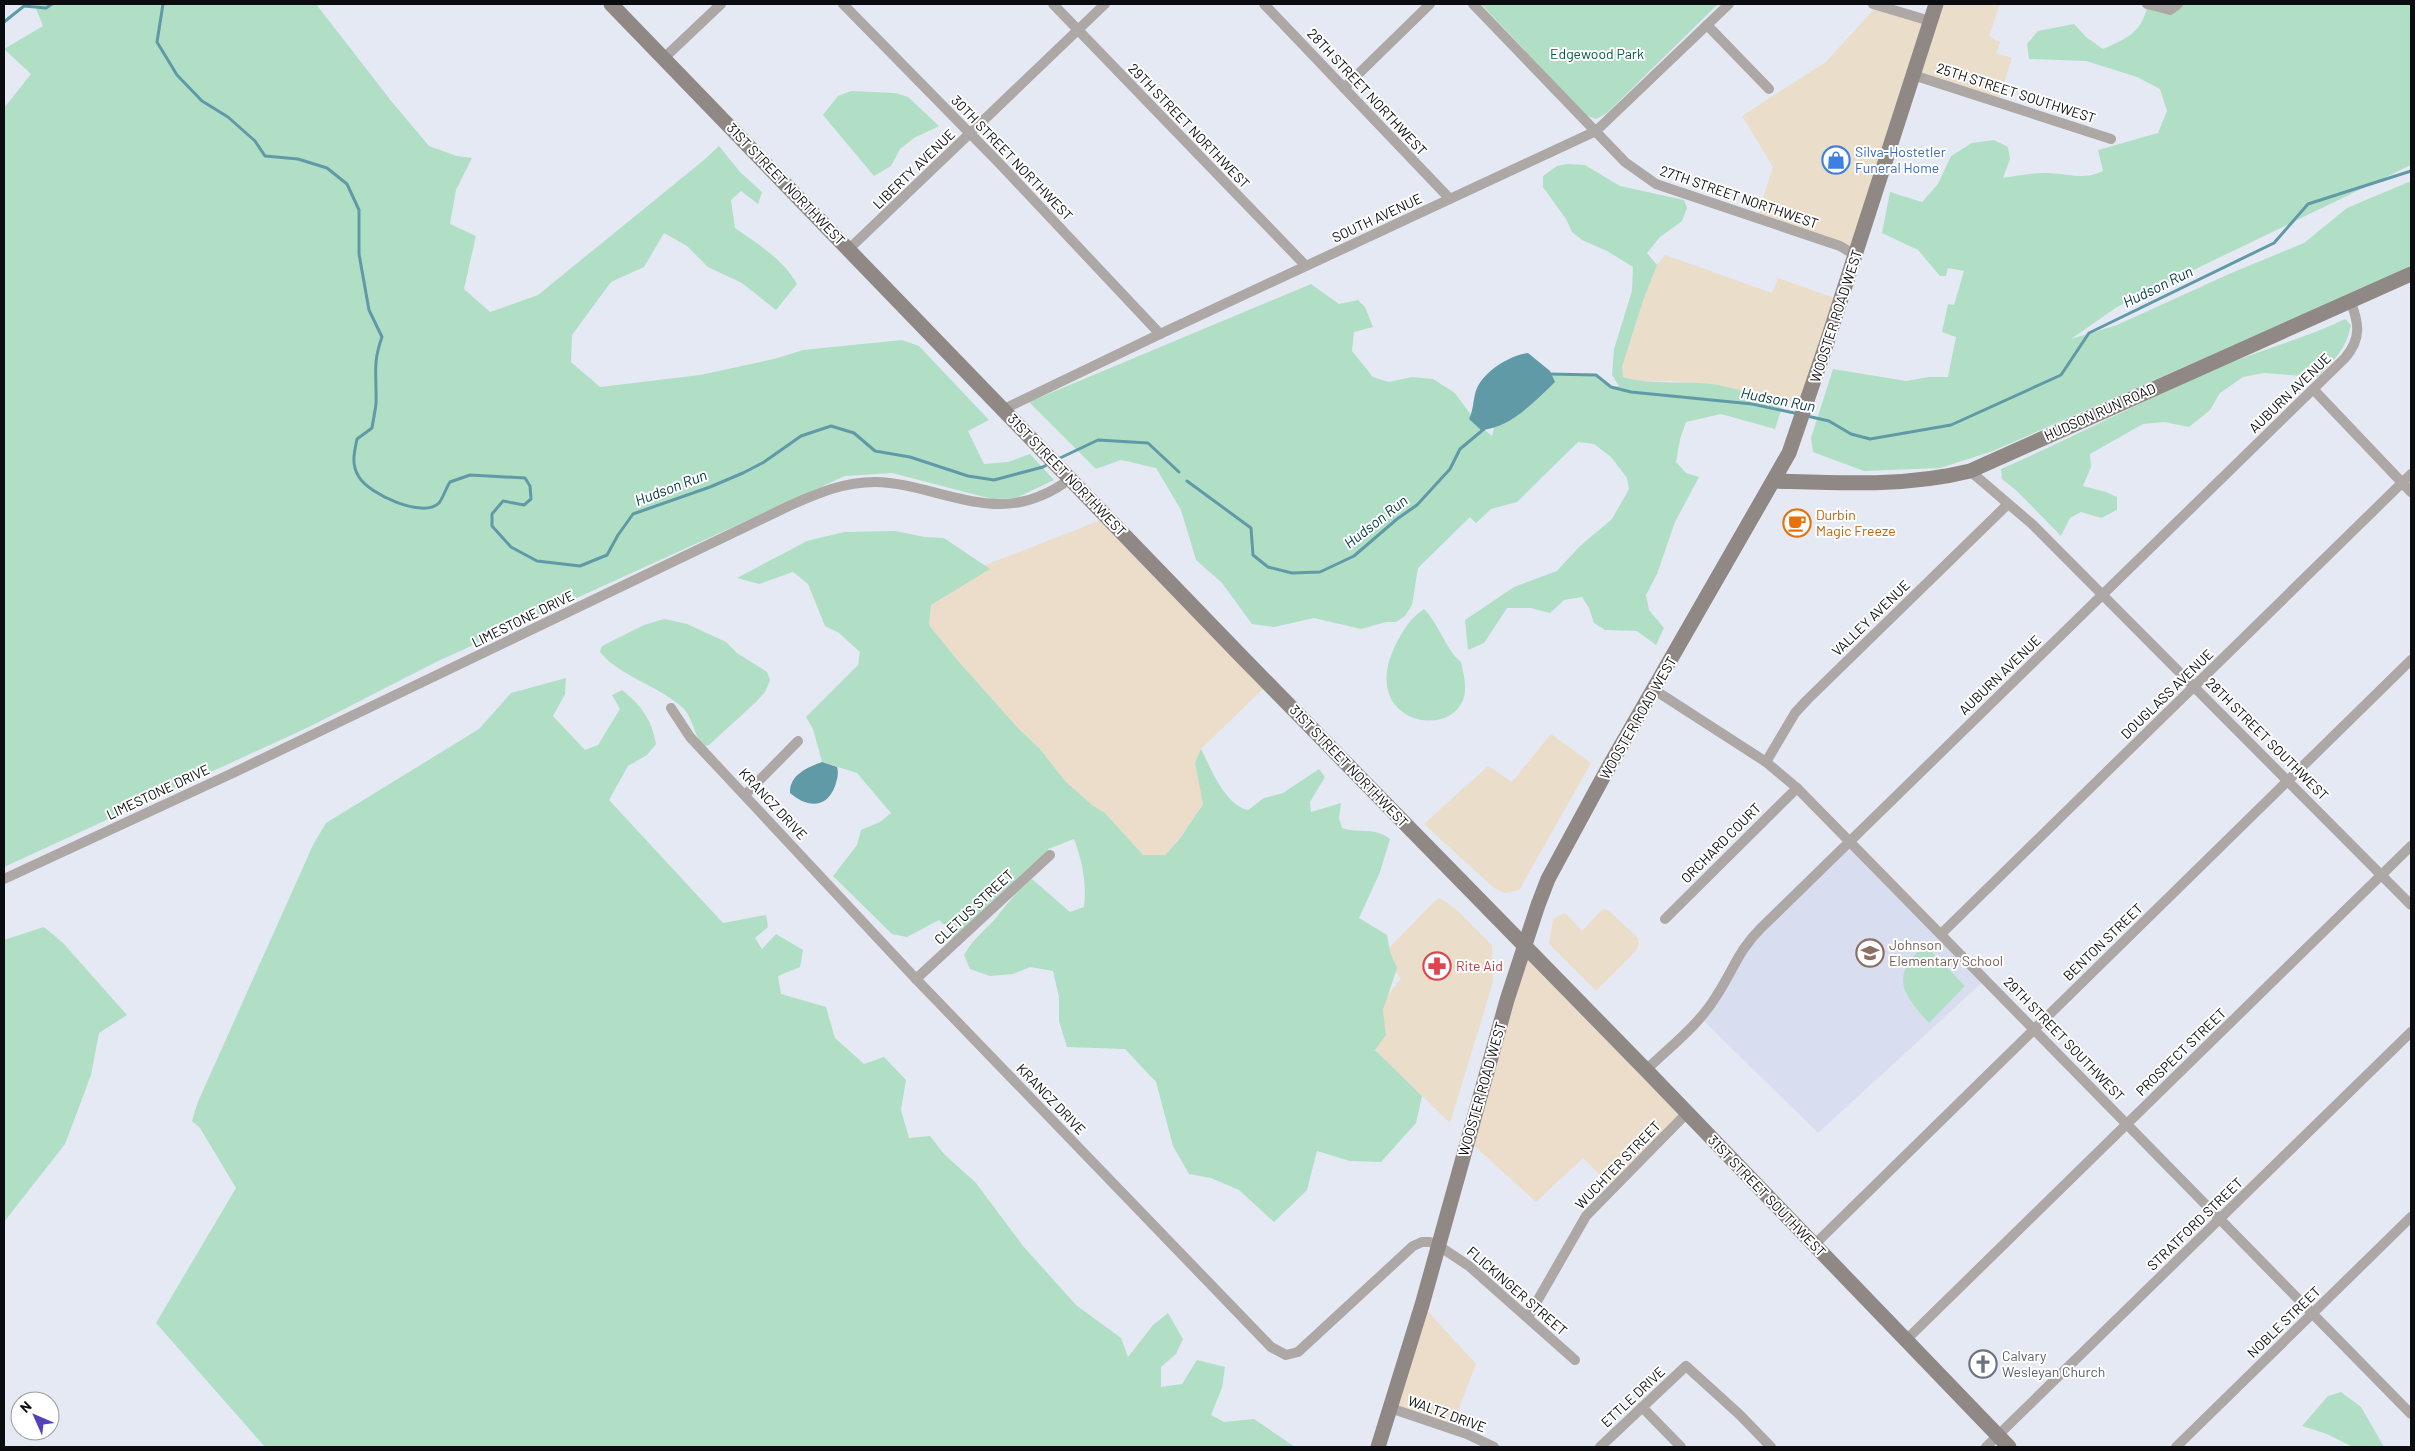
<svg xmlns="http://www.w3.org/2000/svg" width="2415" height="1451" viewBox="0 0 2415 1451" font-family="Barlow,sans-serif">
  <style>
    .commercial { fill: #eaddc9 }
    .industrial { fill: #ebddca }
    .built { fill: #d8def0 }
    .green { fill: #b0dfc6 }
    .water { fill: #609aa7 }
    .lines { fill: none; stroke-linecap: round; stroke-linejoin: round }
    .stream { stroke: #609aa7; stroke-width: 3 }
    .minor { stroke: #ada7a6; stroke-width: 10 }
    .secondary { stroke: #8f8885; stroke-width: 15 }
    .labels { text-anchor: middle; stroke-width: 4; stroke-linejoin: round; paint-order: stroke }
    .park-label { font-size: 14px; fill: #035f3f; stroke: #fff }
    .street-label { font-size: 14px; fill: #0b0c0f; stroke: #fff }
    .shop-label { font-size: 14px; fill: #366cbe; stroke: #fff; text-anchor: start }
    .food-label { font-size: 14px; fill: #c56008; stroke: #fff; text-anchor: start }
    .education-label { font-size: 14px; fill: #785e54; stroke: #fff; text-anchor: start }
    .health-label { font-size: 14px; fill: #be3a42; stroke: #fff; text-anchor: start }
    .worship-label { font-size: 14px; fill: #5b616d; stroke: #fff; text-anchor: start }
    .water-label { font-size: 15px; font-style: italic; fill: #003741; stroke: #fff }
  </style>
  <rect width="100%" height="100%" fill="#e5e9f3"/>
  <!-- commercial -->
  <g class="commercial">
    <path d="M1939,4h61l-11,32 11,6 -4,11 16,5 -13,41 -82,-26z"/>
    <path d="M1874,9l52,15 -71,229 -97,-39 15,-47 -31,-51 84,-54z"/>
    <path d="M1665,255l107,38 6,-15 57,20 -35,104 -16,-1 -72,-17 -40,-3 -33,1 -16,-5 -1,-10 21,-66 14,-36z"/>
    <path d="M1551,734l40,29 -72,127 -14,3 -11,-5 -70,-64 64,-58 24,16z"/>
    <path d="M1440,898l17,12 35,35 1,37 -43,141 -75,-73 11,-15 -3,-25 3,-12 15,-20 -13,-15 -3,-11 51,-52z"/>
    <path d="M1603,909l6,2 29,27 1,6 -4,8 -39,39 -47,-47 4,-25 12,-6 17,18z"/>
  </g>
  <!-- industrial -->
  <g class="industrial">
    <path d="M1101,520l165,166 -65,63 -1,35 3,20 -24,36 -14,15h-22l-38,-42 -13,-8 -27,-24 -25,-32 -21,-20 -60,-67 -30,-37 2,-20 58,-36 -6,-3z"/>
    <path d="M1524,945l163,168 -74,75 -30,-30 -47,44 -68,-62z"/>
    <path d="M1422,1305l54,59 -25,65 -61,-21z"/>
  </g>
  <!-- built -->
  <path class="built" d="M1850,841l136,138 -168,154 -117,-115 32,-54z"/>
  <!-- green -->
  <g class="green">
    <path d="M34,4h282l76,98 37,44 28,10 15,2 -16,32 -6,34 26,12 -12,53 26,23 48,-17 166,-135 15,-14 21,26 22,20 -4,12 -17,-13 -10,9 4,28c24,17 47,30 62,56l-21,26 -34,-27 -34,-16 -21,-21 -23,-13 -20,34 -33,15 -39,53 -1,27 29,25 100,-12 74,-16 29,-9 99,-10 17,6 70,74 -21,11 16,33 24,-2 22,-8 24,26 -38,18 -24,1 -100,-26 -47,3 -409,186 -125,64 -307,141v-759l27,-34 -27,-25 39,-23z"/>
    <path d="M1481,4h237l-111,109 -11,6 -9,-3z"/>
    <path d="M2148,4h263v161l-294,142 -46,32 46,-14 112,-51 75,-31 43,-35 64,-27v86l-418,184 -53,17 -76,3 -51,-19 -2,-14 22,-69 73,12 23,-4h19l8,-40 -14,-5 6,-28 6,1 10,-34 -16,-3 -2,8h-6l-22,-26 -36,-17 8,-41 32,10 16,-18 13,-28 21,-13 22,-3 14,7 2,12 -7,19c14,-2 29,-5 43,-5 22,0 35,8 57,-2l-5,-21 60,-17 9,-22 -7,-22 -23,-12 -51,-16 -57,-2 -2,-15 11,-13 36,-7 12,13 17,12c25,-11 39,-17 45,-45z"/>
    <path d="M851,91l44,2 13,4 31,29 -25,12 -14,11 -9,17 -17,10 -51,-61 15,-19z"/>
    <path d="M1567,164l18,1 35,21 64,14 3,8 -5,13 -22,16 -13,16 10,12 -14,36 -21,66 1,10c29,9 60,3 89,7 24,4 48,12 72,17l-9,28 -54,-15 -35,8 -6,17 -4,23 10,11 13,4 -24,45 -18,52 -11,21 3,15 15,18 -8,17 -19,-14 -32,-1 -11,-7 -5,-15 -7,-11 -18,3 -14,13 -19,-5h-24l-23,35 -16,7 -3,-30 49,-33 43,-16 22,-24 33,-28 17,-30 -2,-11 -16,-21 -17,-13 -16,-2 -61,60 -26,7 -15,14 -6,-6 -52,51 -6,37 -7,11 -9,6h-10l-25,7 -47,-11 -40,9 -22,-3 -30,-41 -26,-23 -15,-50 -25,-42 -35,-8 -25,9 -67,-67 282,-118 28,20 19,-4 7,7 8,20 -19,5 -2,19 21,26 16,5 23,-5 21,2 22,14 21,29 16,14 4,-15 49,-47 51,1 15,12 8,-1 -7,-11 2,-26 18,-58 1,-24 -26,-16 -25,-11 -10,-8 -6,-13 -23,-32v-11l14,-10z"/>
    <path d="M2345,319l6,6c-4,22 -17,36 -33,52l-54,-4 -21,4 -23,16 -10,17 -21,17 -25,-5 -21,2 -53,30 1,13 -8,19 23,6 11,5v13l-16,8 -20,-6 -11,6 -9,18 -45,-46 -14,-11 -1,-10c73,-32 143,-69 216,-101 42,-18 87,-29 128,-49z"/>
    <path d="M895,531l30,6 19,1 46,31 -59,36 -2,20 30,37 60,67 21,20 25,32 27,24 13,8 38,42h22l14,-15 24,-36 -8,-41 6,-14c11,21 23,55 47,61l16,-12 19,-5 36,-24 6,8 -15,25 1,10 30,-9 -2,15 3,10c18,6 31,-2 48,11l-10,33 -21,46 28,17 3,17 7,16 -14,42 3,25 -11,15 47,46 -6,27 -35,39 -31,-1 -33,-10 -10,39 -33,32 -35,-32 -28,-12 -22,-4 -16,-28 -17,-64 -31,-33 -58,-2 -8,-26v-24l-6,-26 -23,-4 -17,7 -23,2 -20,-7 -6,-14c8,-15 20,-24 31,-36 12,-15 22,-28 37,-40l38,33 14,-5c3,-23 -2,-47 -10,-68l-26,10 2,6 -97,89 -5,-16 -9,-8 -32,17 -15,-3 -59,-58 24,-31 4,-15 19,-8 11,-9 -34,-40 -35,-11 -9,-33 -7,-12 52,-52 2,-13 -21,-19 -14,-7 -17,-42 -15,-12 -34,12 -22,-6 70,-37 37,-9z"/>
    <path d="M1424,609c15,15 22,41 37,53 2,11 7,26 2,38 -16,40 -102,21 -69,-52 8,-16 15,-29 30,-39z"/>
    <path d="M664,619l23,5 39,18 11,11 30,19 3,8 -5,12 -9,10 -47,43 -5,1c-11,-12 -11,-28 -20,-37 -24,-23 -65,-33 -84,-57l2,-6 42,-21z"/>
    <path d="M566,678l-1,16 -12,22 32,34 13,-5 22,-36 -8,-14 10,-5c19,15 30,30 34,54l-9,11 -19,11 -19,34 114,123 43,-8 2,12 -13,11 7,11 14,-15 27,16 -3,17 -22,9 3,18 45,13 9,31 29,26 20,-7 22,23 -5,30 8,28 21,-2 14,18 32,29 47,63 53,59 45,33 7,19 25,-32 15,-12 15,26 -7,15 -15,13v20l21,-3 15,-24 28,7 -3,21 -11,27 13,7 30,-3 41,28h-1030l-109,-124 80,-135 -36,-60 -8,-7 5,-17 116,-259 13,-22 153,-94 32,-36z"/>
    <path d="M44,927l19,16 64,72 -28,18 -8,42 -26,69 -61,78v-282z"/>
    <path d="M1925,945l40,41 -36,37c-28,-31 -39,-47 -4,-78z"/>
    <path d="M2341,1392l20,15 23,40h-31l-26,-13 -25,-8 26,-30z"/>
  </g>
  <!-- water -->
  <g class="water">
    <path d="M1528,353l22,18 5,11c-20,19 -44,46 -74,48l-12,-11c5,-10 4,-22 8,-31 9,-18 32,-32 51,-35z"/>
    <path d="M822,762l15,5c2,6 0,13 -2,19 -9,24 -29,21 -45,7 -1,-18 18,-26 32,-31z"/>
  </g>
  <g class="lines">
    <!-- stream -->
    <g class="stream">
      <path d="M163,4l-6,38 20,33 25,26 26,16 27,24 10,15 33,3 29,9 20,16 12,26v44l10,56 13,27c-10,27 -5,41 -6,67 -1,8 -3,17 -4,24l-15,11c-3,14 -6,26 2,38 10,17 64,42 80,26 4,-5 7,-15 11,-21l20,-7 55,3 5,8 1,13 -7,6 -21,-4 -11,13v12l19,21 26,14 43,5 27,-11 11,-20 15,-21 77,-27 33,-14 21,-11 37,-26 30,-10 23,7 21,18 35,6 58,19 26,4 49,-13 7,-4"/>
      <path d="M4,22l20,-16 22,2 6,-4"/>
      <path d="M1549,374l47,1 15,12 20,5 121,12 47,10"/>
      <path d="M1807,416l22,5 22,13 19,5 81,-14 110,-50 28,-42 185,-90 34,-39 103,-33"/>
      <path d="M1058,459l40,-19 50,3 31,29"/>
      <path d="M1187,481l64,47 2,27 15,12 24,6 28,-1 34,-16 43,-37 20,-14 33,-36 10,-20 24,-20"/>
    </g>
    <!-- minor -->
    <g class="minor">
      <path d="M843,4l157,160 160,170"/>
      <path d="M1053,4l253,262"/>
      <path d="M1264,4l186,195"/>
      <path d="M1473,4l152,158 31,22 184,62 15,9"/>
      <path d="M1873,4l57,17"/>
      <path d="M2147,4l23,6 8,-6"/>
      <path d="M1707,25l62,64"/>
      <path d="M664,58l57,-54"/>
      <path d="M1913,75l198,64"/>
      <path d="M1344,88l86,-84"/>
      <path d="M849,249l256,-245"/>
      <path d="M2313,389l98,103"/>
      <path d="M1004,409l156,-75 436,-203 133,-127"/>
      <path d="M1970,471l62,53 379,381"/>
      <path d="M1653,689l113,73 31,26 614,626"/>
      <path d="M671,708l19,29 226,242 355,368 15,8 12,-3 115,-106 9,-4h8l9,4 30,20 106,94"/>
      <path d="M1766,762l29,-49 12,-13 201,-196"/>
      <path d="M745,795l53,-54"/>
      <path d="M4,879l231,-107 556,-267c27,-12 53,-23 84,-23 56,1 110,38 165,14 10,-4 20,-9 29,-17"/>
      <path d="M1665,919l132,-131"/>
      <path d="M1941,934l470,-460"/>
      <path d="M916,979l134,-124"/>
      <path d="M1646,1070c25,-24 53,-45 71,-75 17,-26 21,-44 44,-67l584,-570c17,-20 14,-35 5,-58"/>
      <path d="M1814,1245l597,-585"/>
      <path d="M1528,1317l58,-101 101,-103"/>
      <path d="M1906,1340l505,-494"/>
      <path d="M1642,1407l39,40"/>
      <path d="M1390,1408l77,26 27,13"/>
      <path d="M1600,1447l86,-81 54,49 31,32"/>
      <path d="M1986,1447l425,-415"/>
      <path d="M2176,1447l235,-230"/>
    </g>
    <!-- secondary -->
    <g class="secondary">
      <path d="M611,4l633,655 402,411 363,377"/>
      <path d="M1774,481c65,2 132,6 196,-10l441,-197"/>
      <path d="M1378,1447l44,-142 85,-305 31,-95 10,-26 59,-109 182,-317 38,-111 109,-338"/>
    </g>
  </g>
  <!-- icons -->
  <defs>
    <g id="shop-ring" transform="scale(1.4375)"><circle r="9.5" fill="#fff" stroke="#3f7fe0" stroke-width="1.5"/><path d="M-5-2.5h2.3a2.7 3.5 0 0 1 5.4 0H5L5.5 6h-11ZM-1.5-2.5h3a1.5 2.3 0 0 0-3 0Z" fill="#3f7fe0"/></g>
    <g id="cafe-ring" transform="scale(1.4375)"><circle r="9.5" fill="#fff" stroke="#e8710a" stroke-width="1.5"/><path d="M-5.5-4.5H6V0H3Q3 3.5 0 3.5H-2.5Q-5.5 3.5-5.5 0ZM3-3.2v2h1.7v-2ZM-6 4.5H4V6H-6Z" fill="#e8710a"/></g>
    <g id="school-ring" transform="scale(1.4375)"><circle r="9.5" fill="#fff" stroke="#8d6e63" stroke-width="1.5"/><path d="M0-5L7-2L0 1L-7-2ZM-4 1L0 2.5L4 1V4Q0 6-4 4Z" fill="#8d6e63"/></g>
    <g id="pharmacy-ring" transform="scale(1.4375)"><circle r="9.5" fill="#fff" stroke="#e0444e" stroke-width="1.5"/><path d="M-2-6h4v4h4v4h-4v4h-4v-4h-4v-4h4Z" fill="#e0444e"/></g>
    <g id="church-ring" transform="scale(1.4375)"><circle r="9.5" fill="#fff" stroke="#6b7280" stroke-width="1.5"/><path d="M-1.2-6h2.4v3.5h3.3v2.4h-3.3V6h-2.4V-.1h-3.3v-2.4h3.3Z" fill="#6b7280"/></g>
  </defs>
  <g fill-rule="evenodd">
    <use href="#shop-ring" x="1836" y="160"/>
    <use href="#cafe-ring" x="1797" y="523"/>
    <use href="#school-ring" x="1870" y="953"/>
    <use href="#pharmacy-ring" x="1437" y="966"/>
    <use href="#church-ring" x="1983" y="1364"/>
  </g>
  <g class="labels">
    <!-- park labels -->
    <g class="park-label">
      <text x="1597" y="59">Edgewood Park</text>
    </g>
    <!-- street labels -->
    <g class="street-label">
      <text transform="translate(1367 92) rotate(47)" y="5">28TH STREET NORTHWEST</text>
      <text transform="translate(2016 93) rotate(18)" y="5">25TH STREET SOUTHWEST</text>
      <text transform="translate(1189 126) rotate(46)" y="5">29TH STREET NORTHWEST</text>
      <text transform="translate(1012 158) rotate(46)" y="5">30TH STREET NORTHWEST</text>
      <text transform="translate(914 169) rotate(-44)" y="5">LIBERTY AVENUE</text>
      <text transform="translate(786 184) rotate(46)" y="5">31ST STREET NORTHWEST</text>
      <text transform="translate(1739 197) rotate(19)" y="5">27TH STREET NORTHWEST</text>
      <text transform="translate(1377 218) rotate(-25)" y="5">SOUTH AVENUE</text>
      <text transform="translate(1836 316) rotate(-72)" y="5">WOOSTER ROAD WEST</text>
      <text transform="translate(2290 393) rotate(-44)" y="5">AUBURN AVENUE</text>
      <text transform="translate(2100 412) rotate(-24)" y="5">HUDSON RUN ROAD</text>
      <text transform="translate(1067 475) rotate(46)" y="5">31ST STREET NORTHWEST</text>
      <text transform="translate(1871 618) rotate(-44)" y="5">VALLEY AVENUE</text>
      <text transform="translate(523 619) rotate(-26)" y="5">LIMESTONE DRIVE</text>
      <text transform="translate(2000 675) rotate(-44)" y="5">AUBURN AVENUE</text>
      <text transform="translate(2167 694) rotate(-44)" y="5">DOUGLASS AVENUE</text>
      <text transform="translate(1638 718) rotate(-60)" y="5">WOOSTER ROAD WEST</text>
      <text transform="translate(2267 739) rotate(45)" y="5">28TH STREET SOUTHWEST</text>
      <text transform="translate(1349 766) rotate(46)" y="5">31ST STREET NORTHWEST</text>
      <text transform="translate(158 792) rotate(-25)" y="5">LIMESTONE DRIVE</text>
      <text transform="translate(773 804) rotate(47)" y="5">KRANCZ DRIVE</text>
      <text transform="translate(1721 843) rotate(-45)" y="5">ORCHARD COURT</text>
      <text transform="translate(974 907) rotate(-43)" y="5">CLETUS STREET</text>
      <text transform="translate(2103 942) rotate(-44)" y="5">BENTON STREET</text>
      <text transform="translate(2064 1039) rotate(46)" y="5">29TH STREET SOUTHWEST</text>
      <text transform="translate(2181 1052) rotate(-44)" y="5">PROSPECT STREET</text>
      <text transform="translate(1482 1089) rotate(-74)" y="5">WOOSTER ROAD WEST</text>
      <text transform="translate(1051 1099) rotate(46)" y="5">KRANCZ DRIVE</text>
      <text transform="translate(1618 1165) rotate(-46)" y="5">WUCHTER STREET</text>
      <text transform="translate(1767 1196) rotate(46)" y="5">31ST STREET SOUTHWEST</text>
      <text transform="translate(2195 1224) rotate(-44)" y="5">STRATFORD STREET</text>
      <text transform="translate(1517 1291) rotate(41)" y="5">FLICKINGER STREET</text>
      <text transform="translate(2284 1322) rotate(-44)" y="5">NOBLE STREET</text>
      <text transform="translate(1633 1397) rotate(-43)" y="5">ETTLE DRIVE</text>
      <text transform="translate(1447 1414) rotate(20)" y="5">WALTZ DRIVE</text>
    </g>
    <!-- shop labels -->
    <g class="shop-label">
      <text x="1855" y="157">Silva-Hostetler<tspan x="1855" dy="16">Funeral Home</tspan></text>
    </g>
    <!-- food labels -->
    <g class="food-label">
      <text x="1816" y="520">Durbin<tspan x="1816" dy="16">Magic Freeze</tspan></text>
    </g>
    <!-- education labels -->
    <g class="education-label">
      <text x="1889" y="950">Johnson<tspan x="1889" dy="16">Elementary School</tspan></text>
    </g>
    <!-- health labels -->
    <g class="health-label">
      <text x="1456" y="971">Rite Aid</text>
    </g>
    <!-- worship labels -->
    <g class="worship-label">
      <text x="2002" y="1361">Calvary<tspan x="2002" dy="16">Wesleyan Church</tspan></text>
    </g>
    <!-- water labels -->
    <g class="water-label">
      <text transform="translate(2158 287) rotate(-26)" y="5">Hudson Run</text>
      <text transform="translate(1778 400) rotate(11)" y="5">Hudson Run</text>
      <text transform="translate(671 488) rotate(-21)" y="5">Hudson Run</text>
      <text transform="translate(1376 522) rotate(-38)" y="5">Hudson Run</text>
    </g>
  </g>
  <!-- border -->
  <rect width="2415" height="1451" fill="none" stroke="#0b0c0f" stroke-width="10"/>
  <!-- north arrow -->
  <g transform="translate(35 1416) rotate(315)"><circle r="24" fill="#ffffff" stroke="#9d9e9f"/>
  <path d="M0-4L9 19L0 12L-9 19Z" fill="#5241b9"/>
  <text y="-8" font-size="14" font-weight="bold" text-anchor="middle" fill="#0b0c0f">N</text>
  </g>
</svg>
